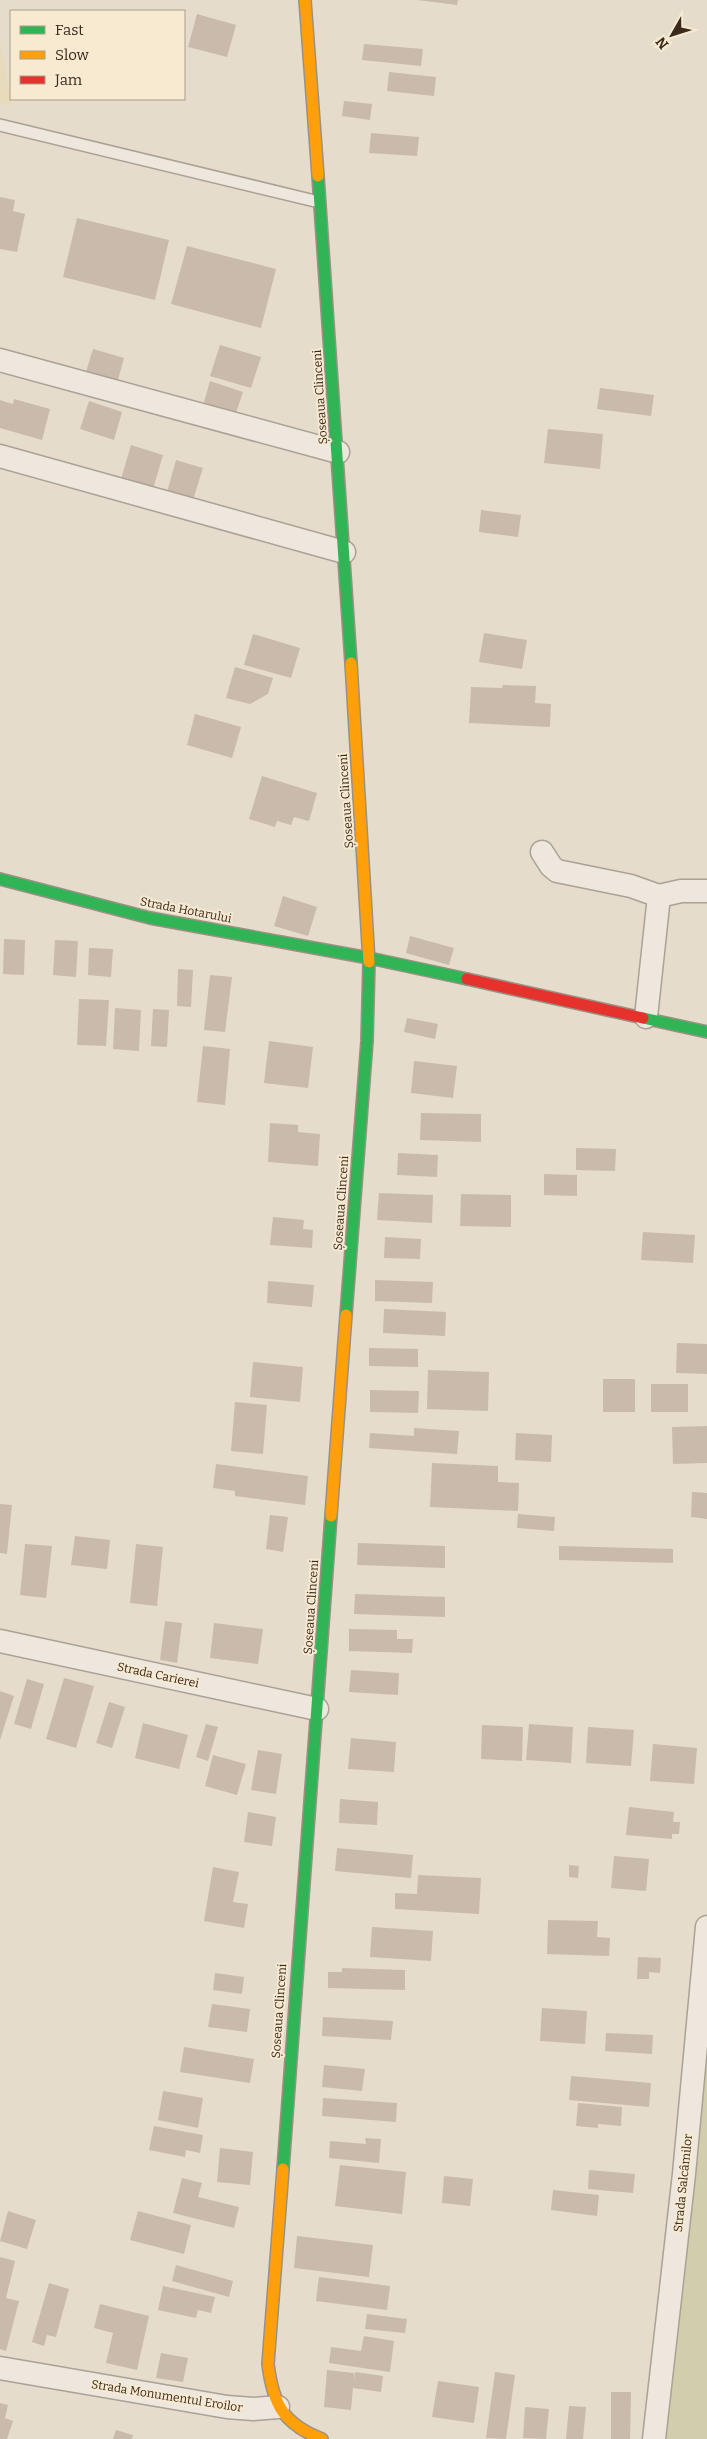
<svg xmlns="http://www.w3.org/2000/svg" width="707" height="2439" viewBox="0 0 707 2439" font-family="Bitter,serif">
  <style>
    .farmland { fill: #e7dbbb }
    .cemetery { fill: #d1cead }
    .building { fill: #cabaac }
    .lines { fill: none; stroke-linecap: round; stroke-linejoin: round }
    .lane-casing { stroke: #aba195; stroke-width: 14 }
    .street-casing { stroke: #aba195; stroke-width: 25 }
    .fast-casing { stroke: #9a9185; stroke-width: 14 }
    .slow-casing { stroke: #9a9185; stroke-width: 14 }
    .jam-casing { stroke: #9a9185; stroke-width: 14 }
    .lane { stroke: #ede7de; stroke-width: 11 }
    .street { stroke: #ede7de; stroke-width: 22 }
    .fast { stroke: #30b455; stroke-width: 11 }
    .slow { stroke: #ff9f0a; stroke-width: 11 }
    .jam { stroke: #e5322d; stroke-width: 11 }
    .labels { text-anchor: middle; stroke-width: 4; stroke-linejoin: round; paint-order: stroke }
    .street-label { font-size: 12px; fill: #3a291c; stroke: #f7ead1 }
  </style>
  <rect width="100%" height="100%" fill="#e6dccc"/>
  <!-- farmland -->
  <path class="farmland" d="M0,40l12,66 -12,-3z"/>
  <!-- cemetery -->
  <path class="cemetery" d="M704,2058h3v381h-46z"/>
  <!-- building -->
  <g class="building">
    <path d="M417,0h41l-1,5z"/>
    <path d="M197,14l39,11 -9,32 -39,-10z"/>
    <path d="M364,44l59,5 -2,17 -59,-6z"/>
    <path d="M389,72l47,5 -2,19 -47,-5z"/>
    <path d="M344,101l28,3 -2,16 -28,-4z"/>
    <path d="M371,133l48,4 -2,19 -48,-3z"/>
    <path d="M0,197l15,3 -2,11 12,3 -8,38 -17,-3z"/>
    <path d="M77,218l92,22 -14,60 -92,-23z"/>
    <path d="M187,246l89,23 -15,59 -90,-24z"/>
    <path d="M220,345l41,12 -10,31 -41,-12z"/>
    <path d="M93,349l31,9 -8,29 -32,-9z"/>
    <path d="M210,381l33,11 -9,27 -32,-10z"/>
    <path d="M600,388l54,7 -3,21 -54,-7z"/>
    <path d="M14,399l36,10 -8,31 -42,-12v-28l13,4z"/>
    <path d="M89,401l33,11 -8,28 -34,-11z"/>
    <path d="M548,429l55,5 -3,35 -56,-6z"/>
    <path d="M131,445l32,10 -10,34 -32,-10z"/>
    <path d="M176,460l27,8 -10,32 -26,-8z"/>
    <path d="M481,510l40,5 -3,22 -39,-5z"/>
    <path d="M484,633l43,7 -5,29 -43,-7z"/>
    <path d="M253,634l47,14 -9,30 -47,-13z"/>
    <path d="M235,667l38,11 -5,16 -18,10 -24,-6z"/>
    <path d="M503,685l33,1 -1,17 16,1 -1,23 -81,-4 2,-36 31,1z"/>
    <path d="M195,714l46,13 -9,31 -45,-13z"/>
    <path d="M262,776l55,17 -8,28 -15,-4 -3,8 -14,-4 -2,6 -26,-8z"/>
    <path d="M283,896l34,11 -9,29 -34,-10z"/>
    <path d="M410,936l44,12 -5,17 -43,-12z"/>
    <path d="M4,939l21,1 -1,35 -21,-1z"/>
    <path d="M55,940l23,1 -2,36 -23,-2z"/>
    <path d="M89,948l24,1 -2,28 -23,-2z"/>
    <path d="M178,969l15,1 -2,37 -14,-1z"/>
    <path d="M210,975l22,2 -7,55 -21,-2z"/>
    <path d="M79,999l30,1 -3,46 -29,-1z"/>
    <path d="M115,1008l26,2 -2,41 -26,-2z"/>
    <path d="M153,1009l16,1 -2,37 -16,-1z"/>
    <path d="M407,1018l31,6 -3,15 -31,-7z"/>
    <path d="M269,1041l44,6 -5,41 -44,-5z"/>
    <path d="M203,1046l27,3 -5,56 -28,-3z"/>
    <path d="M414,1061l43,5 -4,32 -42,-5z"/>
    <path d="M421,1113l60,1v28l-61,-2z"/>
    <path d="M270,1123l28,2v7l22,2 -2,32 -50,-4z"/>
    <path d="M576,1148l40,1 -1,22 -39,-1z"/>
    <path d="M398,1153l40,2 -1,22 -40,-2z"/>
    <path d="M544,1174l33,1v21l-33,-1z"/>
    <path d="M379,1193l54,2 -1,28 -55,-3z"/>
    <path d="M461,1194l50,1v32l-51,-1z"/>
    <path d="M273,1217l31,3 -1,9 10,1 -1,18 -42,-3z"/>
    <path d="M643,1232l52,3 -2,28 -52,-3z"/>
    <path d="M385,1237l36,2 -1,20 -36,-1z"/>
    <path d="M375,1280l58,2 -1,21 -57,-2z"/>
    <path d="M268,1281l46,4 -2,22 -45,-4z"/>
    <path d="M384,1309l62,3 -1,24 -62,-3z"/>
    <path d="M677,1343l30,1v30l-31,-1z"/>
    <path d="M369,1348l49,1v18l-49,-1z"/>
    <path d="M253,1362l50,5 -3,35 -50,-5z"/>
    <path d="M428,1370l61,2 -1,39 -61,-2z"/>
    <rect x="603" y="1379" width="32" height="33"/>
    <rect x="651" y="1384" width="37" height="28"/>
    <path d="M370,1390l49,1 -1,22 -48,-1z"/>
    <path d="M235,1402l32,3 -4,49 -32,-3z"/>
    <path d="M707,1426v37l-34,1 -1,-37z"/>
    <path d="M414,1428l45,3 -2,23 -88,-6 1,-15 44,3z"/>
    <path d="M516,1433l36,2 -1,27 -36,-2z"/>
    <path d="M432,1463l66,3v16l21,1 -1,28 -88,-4z"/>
    <path d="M216,1464l92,12 -3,29 -70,-9v-5l-22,-3z"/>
    <path d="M692,1492l15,1v26l-16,-2z"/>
    <path d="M0,1504l12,1 -5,49 -7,-1z"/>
    <path d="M518,1514l37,3 -1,14 -37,-3z"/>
    <path d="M270,1515l18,2 -5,35 -17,-3z"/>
    <path d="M75,1536l35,4 -3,29 -36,-4z"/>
    <path d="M358,1543l87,3v22l-88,-3z"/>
    <path d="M25,1544l27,2 -6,52 -26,-3z"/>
    <path d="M136,1544l27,3 -6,59 -27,-3z"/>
    <path d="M559,1546l114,3v14l-114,-3z"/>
    <path d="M355,1594l90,3v20l-91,-3z"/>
    <path d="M165,1621l17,2 -5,40 -17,-3z"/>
    <path d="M214,1623l49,6 -5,35 -48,-6z"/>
    <path d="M349,1629l48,1v9h16l-1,14 -63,-2z"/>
    <path d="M351,1670l48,3 -1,22 -49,-3z"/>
    <path d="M64,1678l30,8 -18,62 -30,-9z"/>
    <path d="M27,1679l17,5 -13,45 -17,-5z"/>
    <path d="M0,1691l14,5 -14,44z"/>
    <path d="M109,1702l16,5 -13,41 -16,-5z"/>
    <path d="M143,1723l45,12 -9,34 -44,-11z"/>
    <path d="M206,1724l12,3 -10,34 -12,-4z"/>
    <path d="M529,1724l44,3 -2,36 -45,-3z"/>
    <path d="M482,1725l41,2 -1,34 -41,-2z"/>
    <path d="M588,1727l46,3 -3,36 -45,-3z"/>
    <path d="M351,1738l45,4 -2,30 -46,-3z"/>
    <path d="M653,1744l44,4 -3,36 -44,-3z"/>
    <path d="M258,1750l24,4 -6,40 -25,-4z"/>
    <path d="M213,1755l33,9 -9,31 -32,-9z"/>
    <path d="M340,1799l38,3 -1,23 -38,-2z"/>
    <path d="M629,1807l45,5 -1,10h7l-1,12h-7v5l-46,-4z"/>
    <path d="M248,1812l28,5 -4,29 -28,-4z"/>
    <path d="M337,1848l76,7 -2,23 -76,-7z"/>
    <path d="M614,1856l35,3 -3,32 -35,-3z"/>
    <path d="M569,1865l10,1 -1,12 -9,-1z"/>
    <path d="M213,1867l26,5 -6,30 15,2 -4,24 -40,-7z"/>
    <path d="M418,1875l63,3 -2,36 -84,-5v-16l22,1z"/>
    <path d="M548,1920l50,1 -1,16 13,1 -1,18 -62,-2z"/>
    <path d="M372,1927l61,4 -2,30 -61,-4z"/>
    <path d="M638,1957l23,1 -1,15 -11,-1v7h-12z"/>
    <path d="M342,1968l63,2v20l-77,-2v-16h14z"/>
    <path d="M215,1973l29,4 -2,17 -29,-4z"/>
    <path d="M212,2004l38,5 -3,23 -39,-5z"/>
    <path d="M542,2008l45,3 -2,33 -45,-3z"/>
    <path d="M323,2017l70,4 -2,19 -69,-4z"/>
    <path d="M606,2033l47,2 -1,19 -47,-3z"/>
    <path d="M184,2047l70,12 -4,24 -70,-11z"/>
    <path d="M324,2065l41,4 -3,22 -40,-4z"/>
    <path d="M571,2076l80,7 -2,24 -80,-7z"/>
    <path d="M163,2091l40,7 -5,30 -40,-8z"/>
    <path d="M323,2098l74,5 -1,19 -74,-6z"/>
    <path d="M578,2103l44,4 -1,19 -23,-2v4l-22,-2z"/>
    <path d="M154,2126l49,9 -3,18 -14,-3 -1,7 -36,-7z"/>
    <path d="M365,2138l16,1 -2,24 -50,-5 1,-17 36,3z"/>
    <path d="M220,2148l33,4 -3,33 -33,-3z"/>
    <path d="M340,2165l66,7 -4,42 -67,-8z"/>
    <path d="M589,2170l46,4 -2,19 -45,-4z"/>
    <path d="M444,2176l29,3 -3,27 -28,-3z"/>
    <path d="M182,2178l20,5 -4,14 41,10 -5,21 -61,-15z"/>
    <path d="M553,2190l46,5 -2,21 -46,-6z"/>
    <path d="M8,2211l28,9 -9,29 -27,-8z"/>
    <path d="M138,2211l53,14 -7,29 -54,-14z"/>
    <path d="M297,2236l76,9 -4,32 -75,-9z"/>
    <path d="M0,2257l15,4 -9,37 13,3 -13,50 -6,-2z"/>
    <path d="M176,2265l57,16 -4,16 -57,-16z"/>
    <path d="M319,2277l71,9 -3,24 -71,-9z"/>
    <path d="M49,2283l20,6 -13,48 -9,-2 -3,11 -12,-4z"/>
    <path d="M163,2286l52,11 -4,16 -13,-3 -2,8 -38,-8z"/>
    <path d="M100,2304l49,12 -12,54 -31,-7 7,-30 -19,-5z"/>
    <path d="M367,2314l40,5 -2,14 -40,-4z"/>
    <path d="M364,2336l30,5 -4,31 -61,-9 2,-16 30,4z"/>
    <path d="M161,2353l27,5 -5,24 -27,-4z"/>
    <path d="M327,2370l27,3v8l1,-9 28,4 -2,16 -28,-4 -2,22 -27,-3z"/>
    <path d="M495,2372l20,3 -9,64 -20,-1z"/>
    <path d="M438,2381l41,6 -5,36 -42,-6z"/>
    <path d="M611,2392h20l-1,47h-19z"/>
    <path d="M0,2403l8,2 -3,13 8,3 -6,18h-7z"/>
    <path d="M569,2406l17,1 -3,32h-17z"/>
    <path d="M525,2407l24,2 -3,30 -23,-1z"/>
    <path d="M116,2430l17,5 -1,4h-19z"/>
  </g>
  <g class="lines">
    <!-- lane casing -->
    <g class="lane-casing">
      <path id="lane" d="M0,125l319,77"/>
    </g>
    <!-- street casing -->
    <g class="street-casing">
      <g id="street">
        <path d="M0,360l338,92"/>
        <path d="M0,456l344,96"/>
        <path d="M542,852l9,14 6,5 74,15 28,10 22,-5h26"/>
        <path d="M646,1017l13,-121"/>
        <path d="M0,1641l317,68"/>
        <path d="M0,2368l227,39 26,2 25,-2"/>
        <path d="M654,2439l30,-265 23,-247"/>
      </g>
    </g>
    <!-- fast casing -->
    <g class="fast-casing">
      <g id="fast">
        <path d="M318,176l33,487"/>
        <path d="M0,879l150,39 219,40 98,21"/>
        <path d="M643,1018l64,14"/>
        <path d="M346,1315l21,-274 2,-79"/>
        <path d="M283,2169l48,-653"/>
      </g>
    </g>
    <!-- slow casing -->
    <g class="slow-casing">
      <g id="slow">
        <path d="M305,0l13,176"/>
        <path d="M351,663l18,299"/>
        <path d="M331,1516l15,-201"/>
        <path d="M283,2169l-15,195c5,40 15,60 54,75"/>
      </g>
    </g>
    <!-- jam casing -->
    <g class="jam-casing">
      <path id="jam" d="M467,979l176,39"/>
    </g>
    <!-- lane -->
    <use href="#lane" class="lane"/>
    <!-- street -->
    <use href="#street" class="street"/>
    <!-- fast -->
    <use href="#fast" class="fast"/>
    <!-- slow -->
    <use href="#slow" class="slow"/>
    <!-- jam -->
    <use href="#jam" class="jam"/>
  </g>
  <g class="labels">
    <!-- street labels -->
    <g class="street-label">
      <text transform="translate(320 397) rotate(-94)" y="4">Șoseaua Clinceni</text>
      <text transform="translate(346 801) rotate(-94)" y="4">Șoseaua Clinceni</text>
      <text transform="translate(186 910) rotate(11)" y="4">Strada Hotarului</text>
      <text transform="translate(341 1203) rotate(-86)" y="4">Șoseaua Clinceni</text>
      <text transform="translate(311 1607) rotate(-86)" y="4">Șoseaua Clinceni</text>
      <text transform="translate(158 1675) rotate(12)" y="4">Strada Carierei</text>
      <text transform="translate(279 2011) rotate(-86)" y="4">Șoseaua Clinceni</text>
      <text transform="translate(683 2183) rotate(-84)" y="4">Strada Salcâmilor</text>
      <text transform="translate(167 2396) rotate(9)" y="4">Strada Monumentul Eroilor</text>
    </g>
  </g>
  <!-- legend -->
  <rect x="10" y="10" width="175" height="90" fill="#f7ead1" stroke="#ab9d89"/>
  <rect x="20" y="26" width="25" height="8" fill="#30b455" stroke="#ab9d89"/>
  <text x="55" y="35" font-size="15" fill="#3a291c">Fast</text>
  <rect x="20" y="51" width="25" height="8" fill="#ff9f0a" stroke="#ab9d89"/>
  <text x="55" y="60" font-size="15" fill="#3a291c">Slow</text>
  <rect x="20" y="76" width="25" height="8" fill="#e5322d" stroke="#ab9d89"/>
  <text x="55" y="85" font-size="15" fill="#3a291c">Jam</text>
  <!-- north arrow -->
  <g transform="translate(672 35) rotate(231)" stroke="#f7ead1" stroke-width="4" paint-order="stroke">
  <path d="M0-4L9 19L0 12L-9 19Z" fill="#3a291c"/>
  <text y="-8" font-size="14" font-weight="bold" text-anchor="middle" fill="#3a291c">N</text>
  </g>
</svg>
